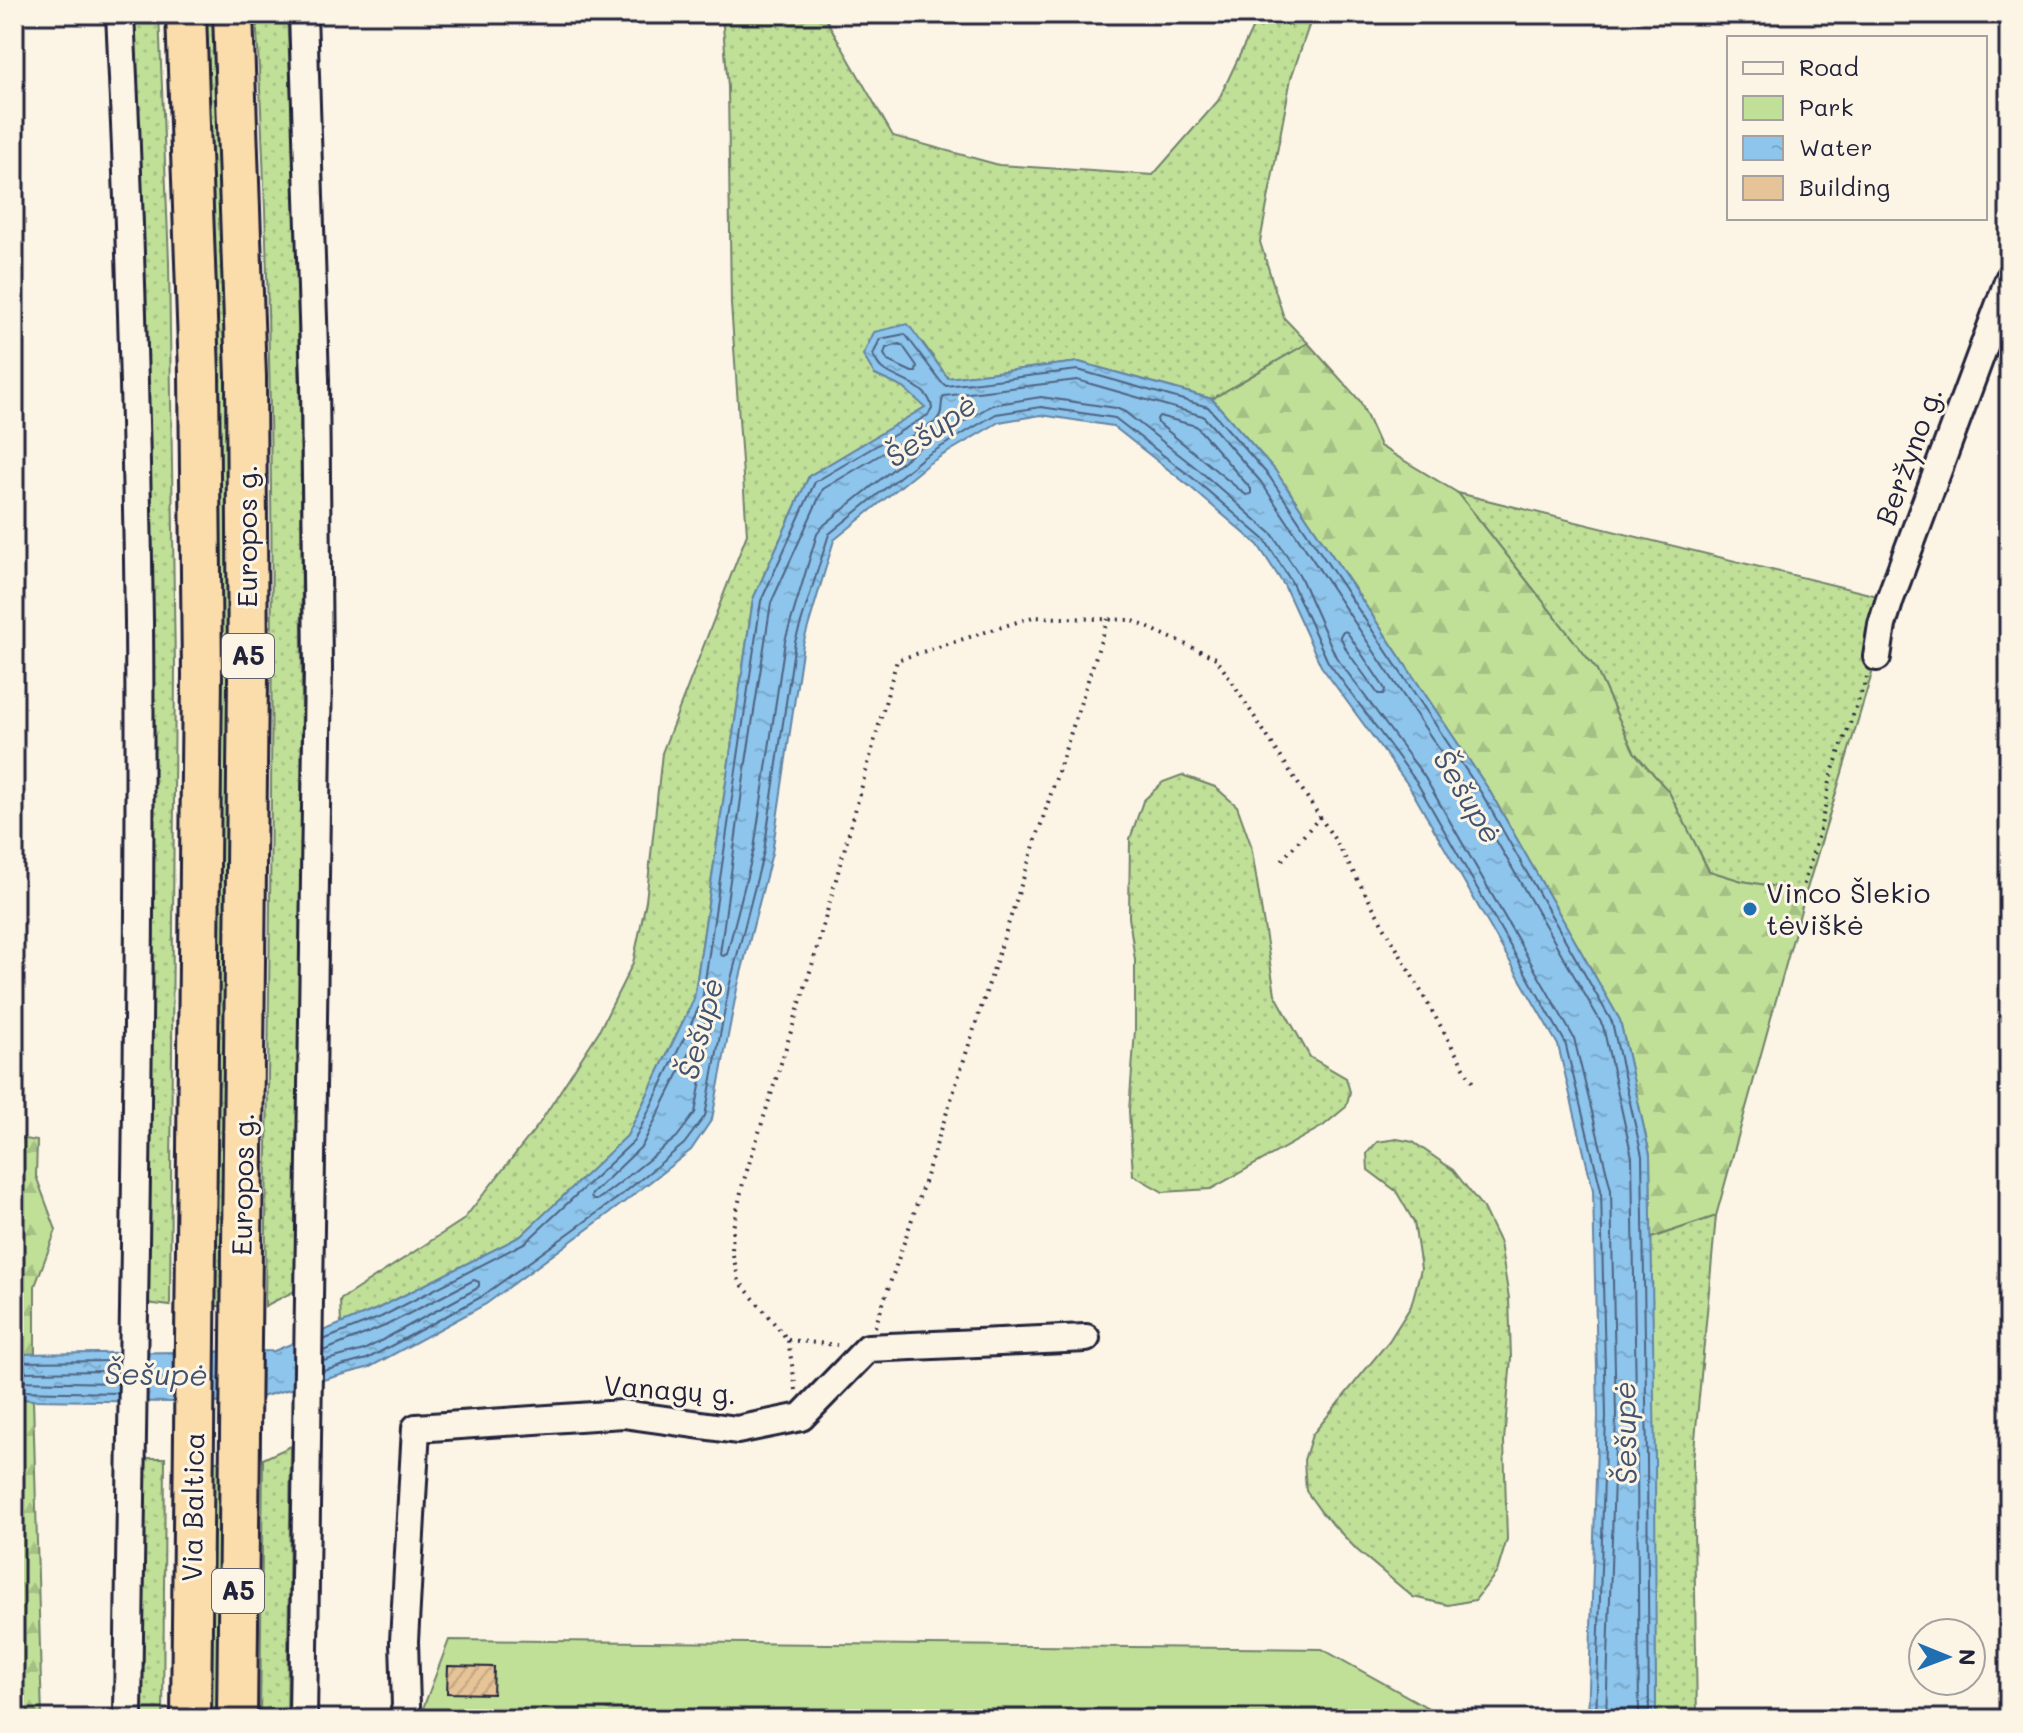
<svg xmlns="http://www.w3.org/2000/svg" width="2023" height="1733" viewBox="0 0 2023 1733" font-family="Mali,sans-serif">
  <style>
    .grass { fill: url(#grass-dots); stroke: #71816a; stroke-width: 2 }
    .forest { fill: url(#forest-firs); stroke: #71816a; stroke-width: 2 }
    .green { fill: #c0e098; stroke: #71816a; stroke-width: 2 }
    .water { fill: url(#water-ripples); stroke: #6384a5; stroke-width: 2 }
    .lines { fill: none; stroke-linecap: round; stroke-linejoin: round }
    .shore { stroke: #4d6382; stroke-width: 2 }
    .building { fill: url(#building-hatch); stroke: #22223b; stroke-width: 2 }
    .minor-casing { stroke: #22223b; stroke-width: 32 }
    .highway-casing { stroke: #22223b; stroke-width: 44 }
    .path { stroke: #22223b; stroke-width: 4; stroke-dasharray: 2 6; stroke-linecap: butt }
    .minor { stroke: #fcf5e5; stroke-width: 26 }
    .highway { stroke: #fbddab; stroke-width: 38 }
    .poi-dot { fill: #1f6fb2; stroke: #fcf5e5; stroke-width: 3 }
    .labels { text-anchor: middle; stroke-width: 6; stroke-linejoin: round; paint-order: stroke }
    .shield { fill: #fcf5e5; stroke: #63616e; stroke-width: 2 }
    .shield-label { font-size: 26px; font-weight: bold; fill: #22223b }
    .street-label { font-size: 28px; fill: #22223b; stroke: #fcf5e5 }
    .poi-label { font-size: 28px; fill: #22223b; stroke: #fcf5e5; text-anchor: start }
    .water-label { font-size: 30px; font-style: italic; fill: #425370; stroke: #fcf5e5 }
  </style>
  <defs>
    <pattern id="grass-dots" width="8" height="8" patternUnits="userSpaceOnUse" patternTransform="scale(2)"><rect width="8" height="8" fill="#c0e098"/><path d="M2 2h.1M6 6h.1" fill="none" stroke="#a5c084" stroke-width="1.8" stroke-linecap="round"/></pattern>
    <pattern id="forest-firs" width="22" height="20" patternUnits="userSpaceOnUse" patternTransform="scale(2)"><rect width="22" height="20" fill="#c0e098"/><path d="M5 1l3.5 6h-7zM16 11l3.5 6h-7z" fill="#a5c084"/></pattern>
    <pattern id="water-ripples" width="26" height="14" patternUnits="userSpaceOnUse" patternTransform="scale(2)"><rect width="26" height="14" fill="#8ec5ec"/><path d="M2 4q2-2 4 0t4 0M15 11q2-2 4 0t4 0" fill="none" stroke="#7aa9cb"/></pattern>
    <pattern id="building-hatch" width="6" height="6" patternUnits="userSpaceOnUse" patternTransform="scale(2)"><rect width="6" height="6" fill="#e6c497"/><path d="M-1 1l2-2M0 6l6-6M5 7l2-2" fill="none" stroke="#c5a883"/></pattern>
  </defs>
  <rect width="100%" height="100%" fill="#fcf5e5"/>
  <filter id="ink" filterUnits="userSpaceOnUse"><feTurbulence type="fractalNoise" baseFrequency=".0125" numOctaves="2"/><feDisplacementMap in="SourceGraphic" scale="16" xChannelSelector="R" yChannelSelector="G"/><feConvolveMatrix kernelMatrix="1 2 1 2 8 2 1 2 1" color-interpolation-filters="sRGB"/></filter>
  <g filter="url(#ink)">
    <!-- grass -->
    <g class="grass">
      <path d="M133,14h26l10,248 6,406 -5,638 -23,-3 6,-333 -2,-438 -8,-321z"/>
      <path d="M201,14h15l8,178 7,385 -6,729h-14z"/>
      <path d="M256,14h31c22,425 15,851 8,1277l-30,15c5,-431 16,-862 -9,-1292z"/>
      <path d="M722,14h101l70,122 106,29 154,10 65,-74 41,-87h54l-22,64 -31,164 24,76 24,25 -96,56 -133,-37 -131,16 -25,-35 -48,32 29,13 22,19 -117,69 -56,123 -59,400 -67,137 -106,100 -144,73 -36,15 -1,-24 123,-80 76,-96 60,-93 34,-68 13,-62 16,-148 85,-219 -16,-230 -3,-217z"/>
      <path d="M1458,493l432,106 -13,58 -71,235 -64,-11 -33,-10 -40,-79 -35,-40 -38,-83z"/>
      <path d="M1182,775l33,12 22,19 14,39 24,149 35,63 36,21 4,14 -4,15 -23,19 -112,63 -48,3 -30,-17 -4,-64 6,-81v-70l-6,-43 1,-78 13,-38 20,-19z"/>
      <path d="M1397,1139l16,3 40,28 30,38 17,35 9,55 2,60 -7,83 3,98 -10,33 -22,28 -27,5 -35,-8 -56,-47 -35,-37 -16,-22 -2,-31 8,-25 77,-94 22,-35 10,-37 -7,-47 -18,-31 -28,-21 -1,-17 10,-11z"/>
      <path d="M1716,1216l-23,245 4,258h-41l-5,-481z"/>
      <path d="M291,1446l-4,273h-27l3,-260z"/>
      <path d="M144,1458h21l-2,261h-23z"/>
      <path d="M209,1461h12l-2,258h-13z"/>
    </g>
    <!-- forest -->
    <g class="forest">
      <path d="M1308,343l52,58 20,45 78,47 138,176 38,83 35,40 40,79 33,10 64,11 -90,324 -65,22 -1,-83 -30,-135 -131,-230 -214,-320 -63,-71z"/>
      <path d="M14,1137l23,4 -1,35 20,54 -21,56v68h-21z"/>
      <path d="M14,1398l19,2 9,319h-28z"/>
    </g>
    <!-- green -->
    <path class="green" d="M449,1640l873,9 115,64 1,6h-1019z"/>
    <!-- water -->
    <path class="water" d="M908,324l40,54 131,-16 133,37 63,71 214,320 131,230 30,135 5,305 1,259h-68l10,-303 -5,-226 -35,-145 -149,-259 -88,-120 -37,-81 -26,-40 -70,-60 -75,-59 -72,-11 -42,7 -71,42 -94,76 -31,104 -31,209 -35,136 -25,130 -21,31 -68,53 -137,101 -116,63 -131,36 -206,-3 -19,-2v-44l260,-3 103,-42 144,-73 106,-100 67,-137 59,-400 56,-123 116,-69 -21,-19 -29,-13 -12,-20 11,-23z"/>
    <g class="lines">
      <!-- shore -->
      <g class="shore">
        <path d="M899,344l4,2 14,20 -1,6h-4l-24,-11 -4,-7 2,-6z"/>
        <path d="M1159,416l37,10 55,63v5l-5,1 -88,-72 -1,-4z"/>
        <path d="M1343,631l4,1 38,57 -1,5h-6l-31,-43 -7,-15z"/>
        <path d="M707,1017l4,1 1,3 -17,92 -18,24 -65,52 -15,11h-4l-2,-3 1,-3 50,-48z"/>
        <path d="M323,1340l58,-23 145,-75 108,-101 68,-140 59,-400 54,-119 113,-67 4,-6c-1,-22 -33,-29 -48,-39 -6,-3 -8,-10 -11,-15l7,-16 25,-5 36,48 5,4 132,-16 130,37 61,69 213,318 130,228 30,134 5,304 2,259"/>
        <path d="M323,1361l41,-11 112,-61 3,-3v-4l-5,-2 -89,46 -62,25"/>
        <path d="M14,1362l104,-1"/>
        <path d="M323,1371l44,-12 114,-62 138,-100 65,-53 21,-28 24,-129 35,-136 31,-209 34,-108 95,-77 72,-43 45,-7 74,11 79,61 71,61 26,41 37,81 88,119 149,261 36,148 5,226 -10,303"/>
        <path d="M14,1372l104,-1"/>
        <path d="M14,1381l104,2"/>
        <path d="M14,1391l104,2"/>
        <path d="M1606,1719l10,-303 -5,-226 -37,-152 -150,-262 -88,-119 -36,-81 -27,-41 -73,-64 -75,-59 -9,-4 -75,-11 -49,8 -74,44 -94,76 -7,9 -32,107 -31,208 -27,105 -4,2 -3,-2 25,-185 26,-166 52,-114 112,-67c10,-10 4,-18 9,-26l133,-16 126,36 58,66 212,318 130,226 29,131 5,303 2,259"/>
      </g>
    </g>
    <!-- building -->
    <path class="building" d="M448,1666l46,1 -1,27 -46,-1z"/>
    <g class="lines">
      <!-- minor casing -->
      <g class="minor-casing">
        <g id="minor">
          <path d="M120,14c10,203 16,405 19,608 3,366 -7,732 -11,1097"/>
          <path d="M303,14l12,365 3,289 -15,1051"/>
          <path d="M1877,657l5,-32 8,-26 119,-320"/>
          <path d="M403,1719l3,-13 -2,-65 12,-213 207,-14 114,16 64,-13 67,-69 218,-10"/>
        </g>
      </g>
      <!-- highway casing -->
      <g class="highway-casing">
        <g id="highway">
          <path d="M186,14l13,359 3,302 -11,1044"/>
          <path d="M233,14l13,363 2,301 -11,1041"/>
        </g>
      </g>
      <!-- path -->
      <g class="path">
        <path d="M1282,860l38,-43"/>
        <path d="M1799,900l21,-70 12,-58 35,-95"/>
        <path d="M875,1327l37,-108 196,-600"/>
        <path d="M788,1340l49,5"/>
        <path d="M796,1390l-8,-50 -49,-59 -7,-30 1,-23 10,-45 70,-221 84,-302 136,-43 98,3 85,38 119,182 139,245"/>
      </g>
      <!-- minor -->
      <use href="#minor" class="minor"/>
      <!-- highway -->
      <use href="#highway" class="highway"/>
    </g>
  </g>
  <!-- markers -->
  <circle class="poi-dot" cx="1750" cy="909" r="8"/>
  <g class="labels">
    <!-- shield labels -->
    <g class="shield">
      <rect x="222" y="634" width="52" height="44" rx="6"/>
      <rect x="212" y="1569" width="52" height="44" rx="6"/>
    </g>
    <g class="shield-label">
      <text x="248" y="665">A5</text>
      <text x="238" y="1600">A5</text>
    </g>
    <!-- street labels -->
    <g class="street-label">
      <text transform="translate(1909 456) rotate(-70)" y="10">Beržyno g.</text>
      <text transform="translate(247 536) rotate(-90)" y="10">Europos g.</text>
      <text transform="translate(243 1184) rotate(-89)" y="10">Europos g.</text>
      <text transform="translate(670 1390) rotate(4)" y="10">Vanagų g.</text>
      <text transform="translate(193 1507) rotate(-89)" y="10">Via Baltica</text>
    </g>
    <!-- poi labels -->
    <g class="poi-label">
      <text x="1766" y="903">Vinco Šlekio<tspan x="1766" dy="32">tėviškė</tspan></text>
    </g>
    <!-- water labels -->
    <g class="water-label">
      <text transform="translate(931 431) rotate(-35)" y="10">Šešupė</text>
      <text transform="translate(1467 797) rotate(59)" y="10">Šešupė</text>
      <text transform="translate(701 1029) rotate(-75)" y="10">Šešupė</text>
      <text transform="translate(156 1375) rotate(1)" y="10">Šešupė</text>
      <text transform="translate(1626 1433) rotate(-91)" y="10">Šešupė</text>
    </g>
  </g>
  <!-- margin -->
  <rect width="2023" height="1733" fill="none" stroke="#fcf5e5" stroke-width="48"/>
  <rect x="24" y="24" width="1975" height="1685" fill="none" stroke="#22223b" stroke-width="3" filter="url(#ink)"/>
  <!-- legend -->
  <rect x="1727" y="36" width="260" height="184" fill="#fcf5e5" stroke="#a5a1a1" stroke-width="2"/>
  <rect x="1743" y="62" width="40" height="12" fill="#fcf5e5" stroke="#a5a1a1" stroke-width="2"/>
  <text x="1799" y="76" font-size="24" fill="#22223b">Road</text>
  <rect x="1743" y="96" width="40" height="24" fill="#c0e098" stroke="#a5a1a1" stroke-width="2"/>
  <text x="1799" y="116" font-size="24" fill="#22223b">Park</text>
  <rect x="1743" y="136" width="40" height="24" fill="url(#water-ripples)" stroke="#a5a1a1" stroke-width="2"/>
  <text x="1799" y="156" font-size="24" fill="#22223b">Water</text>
  <rect x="1743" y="176" width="40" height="24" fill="#e6c497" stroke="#a5a1a1" stroke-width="2"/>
  <text x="1799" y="196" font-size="24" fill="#22223b">Building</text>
  <!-- north arrow -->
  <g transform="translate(1947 1657) rotate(91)"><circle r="38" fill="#fcf5e5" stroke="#a5a1a1" stroke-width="2"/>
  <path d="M0-6L14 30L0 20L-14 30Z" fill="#1f6fb2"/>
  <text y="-12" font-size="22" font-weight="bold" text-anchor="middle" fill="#22223b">N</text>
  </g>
</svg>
